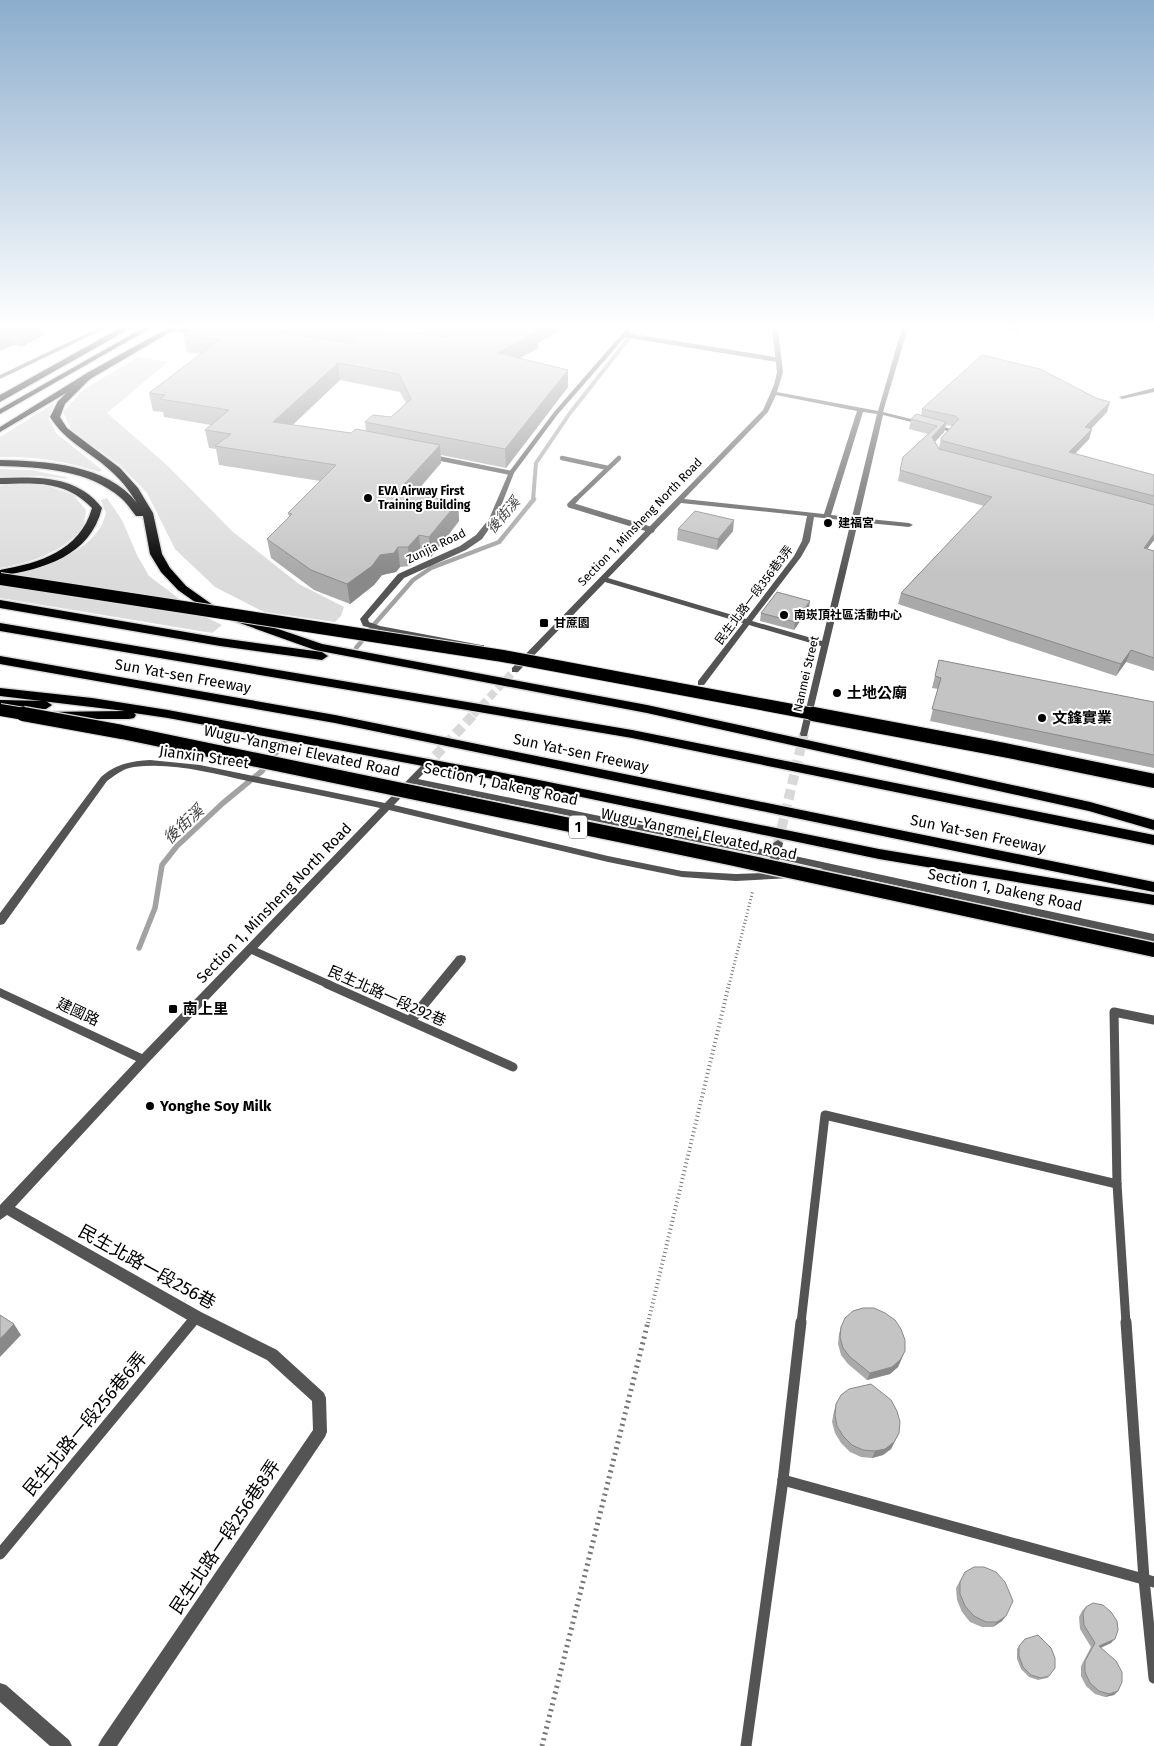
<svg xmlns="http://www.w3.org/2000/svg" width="1154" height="1746" viewBox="0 0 1154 1746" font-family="'Fira Sans','Noto Sans TC',sans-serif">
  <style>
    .green { fill: #dbdbdb }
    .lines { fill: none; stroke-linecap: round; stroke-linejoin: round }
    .stream-far2 { stroke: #a2a2a2; stroke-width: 4 }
    .stream-far1 { stroke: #a2a2a2; stroke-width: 4.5 }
    .stream { stroke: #a2a2a2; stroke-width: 5.5 }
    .street-tunnel-far1 { stroke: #d9d9d9; stroke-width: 8; stroke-dasharray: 8 4; stroke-linecap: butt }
    .street-tunnel { stroke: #d9d9d9; stroke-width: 10; stroke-dasharray: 10 5; stroke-linecap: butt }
    .primary-casing { stroke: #dbdbdb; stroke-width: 3 }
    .highway-casing { stroke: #dbdbdb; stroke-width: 3 }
    .path-far2 { stroke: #767676; stroke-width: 3; stroke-dasharray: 1 2.5; stroke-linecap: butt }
    .path-far1 { stroke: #767676; stroke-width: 4; stroke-dasharray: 1 3; stroke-linecap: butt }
    .path { stroke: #767676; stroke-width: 5; stroke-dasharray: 2 4; stroke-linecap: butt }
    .lane-far4 { stroke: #545454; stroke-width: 4.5 }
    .lane-far3 { stroke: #545454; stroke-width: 5.5 }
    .lane-far2 { stroke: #545454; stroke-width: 8 }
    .lane-far1 { stroke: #545454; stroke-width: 9 }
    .lane { stroke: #545454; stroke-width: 11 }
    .street { fill: #545454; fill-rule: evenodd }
    .primary { fill: #000; fill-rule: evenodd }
    .highway { fill: #000; fill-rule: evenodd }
    .highway-bridge-far1-casing { stroke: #dbdbdb; stroke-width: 14; stroke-linecap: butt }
    .highway-bridge-casing { stroke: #dbdbdb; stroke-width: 17; stroke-linecap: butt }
    .highway-bridge-far1 { stroke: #000; stroke-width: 12 }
    .highway-bridge { stroke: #000; stroke-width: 14 }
    .wall { fill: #a9a9a9; fill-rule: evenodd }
    .shaded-wall { fill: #898989 }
    .building { fill: #c4c4c4; stroke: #898989 }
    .poi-dot { fill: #000; stroke: #fff; stroke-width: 2 }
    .labels { text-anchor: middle; stroke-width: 4; stroke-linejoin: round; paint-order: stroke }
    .far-poi-label { font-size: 12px; font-weight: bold; fill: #000; stroke: #fff; text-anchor: start }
    .far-street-label { font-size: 12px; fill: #000; stroke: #fff }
    .far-water-label { font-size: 14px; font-style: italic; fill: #434343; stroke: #fff }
    .shield { fill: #fff; stroke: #4c4c4c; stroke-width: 1 }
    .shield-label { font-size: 14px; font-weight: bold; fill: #000 }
    .street-label { font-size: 15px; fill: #000; stroke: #fff }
    .poi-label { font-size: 15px; font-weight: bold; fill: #000; stroke: #fff; text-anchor: start }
    .water-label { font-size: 16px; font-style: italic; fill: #434343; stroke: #fff }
    .near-street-label { font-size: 18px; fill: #000; stroke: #fff }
  </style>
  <rect width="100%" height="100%" fill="#fff"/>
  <!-- green -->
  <g class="green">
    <path d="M138,357l30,5 -61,51 61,53 64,65 67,53 45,23 -3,9 -6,6 -71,-10 -49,-25 -40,-38 -28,-56 -26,-27 -50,-36 -8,-18 20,-22z"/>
    <path d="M54,403l-6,15 9,16 45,36 -3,2c-32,-11 -65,-16 -99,-15v-20z"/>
    <path d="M0,469l31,1 35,7 1,2 -27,-3 -40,1z"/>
    <path d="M10,484l35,1 28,10 13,15c-1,6 -1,15 -5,19 -17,23 -54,35 -81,39v-82z"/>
    <path d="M107,498l15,22 15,35 12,21 49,37 24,12 -10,8 -212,-35v-21c32,-4 78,-19 98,-46 4,-5 6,-12 8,-18l-5,-13z"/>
  </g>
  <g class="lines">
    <!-- stream-far2 -->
    <path class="stream-far2" d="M533,500l3,-37 34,-50 67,-85"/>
    <!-- stream-far1 -->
    <g class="stream-far1">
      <path d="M371,628l42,-48 18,-12 68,-26 35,-43"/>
      <path d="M356,648l10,-12"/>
    </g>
    <!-- stream -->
    <path class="stream" d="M139,948l16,-40 7,-43 15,-19 46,-43 39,-32 22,-29"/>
    <!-- street-tunnel-far1 -->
    <path class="street-tunnel-far1" d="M473,715l42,-45"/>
    <!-- street-tunnel -->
    <g class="street-tunnel">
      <path d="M425,767l49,-53"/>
      <path d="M778,843l26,-109"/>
    </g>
    <!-- primary casing -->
    <g class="primary-casing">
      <g id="primary">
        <path d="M143,328h8l-151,86v-5z"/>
        <path d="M168,328h9l-177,104v-5l87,-54z"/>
      </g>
    </g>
    <!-- highway casing -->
    <g class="highway-casing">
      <g id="highway">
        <path d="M120,328h11l-131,74v-7z"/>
        <path d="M90,372l4,3 -29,29 -5,13 7,11 53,40 18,20 15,25 9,41 8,14 16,18 31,22 105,36 325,61 443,97 64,18v10l-65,-19 -442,-98 -332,-63 -106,-38 -31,-22 -17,-18 -11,-18 -7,-38h-7c-5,-6 -9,-13 -15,-18 -32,-28 -80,-31 -121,-32v-6c44,1 108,4 137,43 -7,-11 -14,-21 -24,-30 -21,-21 -46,-29 -63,-56l8,-16 29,-28z"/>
        <path d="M0,478c37,-1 77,-3 102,30 -12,48 -58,61 -102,68v-6c39,-7 80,-19 92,-62 -27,-28 -56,-25 -92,-24z"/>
        <path d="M0,600l220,38 102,14 6,4 -6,4 -102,-14 -220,-38z"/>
        <path d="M0,623l632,107 522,105v10l-522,-107 -632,-107z"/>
        <path d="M0,656l335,59 819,167v10l-819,-169 -335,-59z"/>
        <path d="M0,688l92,10 76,12 356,67 355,72 275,46v10l-275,-46 -355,-74 -356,-67 -34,-5 2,2 -2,3 -5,1h-80l-7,-4 2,-3 81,-1 -125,-15z"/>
        <path d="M0,700l46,1 6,4 -6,4 -46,-1z"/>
      </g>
    </g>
    <!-- path-far2 -->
    <path class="path-far2" d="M729,985l24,-95"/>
    <!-- path-far1 -->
    <path class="path-far1" d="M648,1323l81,-339"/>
    <!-- path -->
    <path class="path" d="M542,1746l106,-424"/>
    <!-- lane-far4 -->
    <g class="lane-far4">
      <path d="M1011,328l5,1"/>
      <path d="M173,329l25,3"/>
      <path d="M625,335l154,25"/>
      <path d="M432,457l79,16"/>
      <path d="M562,458l46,10"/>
      <path d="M575,500l44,-42"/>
    </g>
    <!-- lane-far3 -->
    <path class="lane-far3" d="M576,499l-6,6 82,25"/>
    <!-- lane-far2 -->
    <path class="lane-far2" d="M250,949l80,36"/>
    <!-- lane-far1 -->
    <g class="lane-far1">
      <path d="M327,984l186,83"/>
      <path d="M191,1323l5,-6"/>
      <path d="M801,1323l24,-208 292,69"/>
      <path d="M1126,1323l-9,-139 -3,-172 40,8"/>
    </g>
    <!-- lane -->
    <g class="lane">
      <path d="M1126,1322l18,257 10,99"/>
      <path d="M783,1480l371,102"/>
      <path d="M0,1554l192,-232"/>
      <path d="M746,1746l37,-266 18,-158"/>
    </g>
    <!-- street -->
    <g class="street">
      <path d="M98,328h8l-106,51v-4z"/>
      <path d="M627,328h6l-75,86 -44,59 -18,46 -14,20 -16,11 -62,28 -36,41 1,3 11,4 101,19h3v4l-105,-19 -16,-4 -3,-7 38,-45 62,-28 16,-11 13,-16 20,-47 45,-60z"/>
      <path d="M772,328h6l5,44 -6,20 101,19 24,-83h6l-25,84 72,18 -3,2 -69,-17 -24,103 50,5 4,2 -4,2 -51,-5 -51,214h-6l-1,-2 21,-88 -72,-21 -45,60h-6v-4l45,-58 -138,-41 -87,90h-6v-4l251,-258 11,-25 3,-13zM776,395l81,16 -33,103 -140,-15 84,-87zM863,412l14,2 -25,103 -21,-2zM681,503l126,13 -5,25 -8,15 -48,63 -138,-41zM814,517l37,4 -29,120 -70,-20 49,-64 9,-16z"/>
      <path d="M1154,388v4l-32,7 -3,-2z"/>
      <path d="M150,760l50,5 185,38 37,-38 3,-1 5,3 -12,12 353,72 2,-8 5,-3 5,3 -2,10 373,81v8l-306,-67 -33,1 -4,-1 -1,-2 1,-2 12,-2 -44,-10 -1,4 -4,1 -5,-3 1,-4 -356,-73 -20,21 214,51 74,15 54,3 55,-2 5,3 -5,3 -55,3 -54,-4 -74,-15 -219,-52 -241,253 -133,144 186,105 76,38 47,43 2,5 1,34 -2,5 -208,309h-19l3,-6 212,-310 -1,-29 -45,-41 -76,-38 -184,-107 -7,5v-15l136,-144 -136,-64v-9l142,66 238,-246c-44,-10 -88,-18 -132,-27 -37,-8 -76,-19 -114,-14 -10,1 -19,8 -27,14l-103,143 -4,1v-12l101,-136c15,-13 30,-16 49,-17z"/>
      <path d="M461,955l4,1 1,3 -1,3 -51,62 -4,1 -4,-1 -2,-3 2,-3 51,-62z"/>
      <path d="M0,1683l6,2 63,55 3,6h-22l-50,-44z"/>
    </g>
    <!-- primary -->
    <use href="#primary" class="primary"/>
    <!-- highway -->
    <use href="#highway" class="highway"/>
    <!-- highway-bridge-far1 casing -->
    <g class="highway-bridge-far1-casing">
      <g id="highway-bridge-far1">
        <path d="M0,579l503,77 316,59"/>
        <path d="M0,710l30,5"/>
      </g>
    </g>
    <!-- highway-bridge casing -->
    <g class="highway-bridge-casing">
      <g id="highway-bridge">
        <path d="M23,714l99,18 612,127 420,91"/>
        <path d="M813,714l191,36 150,31"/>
      </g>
    </g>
    <!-- highway-bridge-far1 -->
    <use href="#highway-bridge-far1" class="highway-bridge-far1"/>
    <!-- highway-bridge -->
    <use href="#highway-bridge" class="highway-bridge"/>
  </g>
  <!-- wall -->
  <g class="wall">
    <path d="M0,328h47l-4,2 1,5 -23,12 -7,-2z"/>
    <path d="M194,328h189l54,7 -25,-7h152l-26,15v5l-18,10 48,12v17l-62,81 -65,-13v8l-27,32 44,7 1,19 -28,36 -10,-2 -11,11 -10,1 -4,5 -14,3 -8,10 -24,19 -36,-14 -43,-32 -4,-19 22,-22 -1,-4 32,-32 -101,-16 -3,-16 -7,-1 -4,-18 6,-5 -47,-8 -1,-5 -10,-1 -4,-18 52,-39 -14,-2 -4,-17zM340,380l60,12 6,11 -15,14 -26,5 1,8 -15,3 -58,-8z"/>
    <path d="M922,409l185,3 -16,17h1l-3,10 -14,15 79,21v65l-7,9 7,2v120l-28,-9 -10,14 -218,-72 3,-11 83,-87 -86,-25 2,-11 28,-36 -19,-5 2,-10 10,-3zM946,425l6,1 -11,12 -2,10 -4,-6 9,-10z"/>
    <path d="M678,529l55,2 -16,19 -40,-10z"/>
    <path d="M809,608l-15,22 -34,-9 1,-8z"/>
    <path d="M935,676l219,26v66l-224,-47 8,-32 -6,-1z"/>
    <path d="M841,1327l61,31 -4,9 -8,7 -23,6 -19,-16 -7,-9 -3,-11 1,-10z"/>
    <path d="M836,1404l63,29 -8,16 -8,6 -11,3 -11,-1 -11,-5 -9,-9 -6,-10 -3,-11 2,-11z"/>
    <path d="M965,1572l37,49 -9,6h-11l-12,-5 -8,-10 -5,-12 -1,-12z"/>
    <path d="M1086,1607l25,36 -10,5 17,43 -4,4 -9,2 -10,-3 -9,-8 -5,-10v-10l10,-19 -11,-18 -1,-12 3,-6z"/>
    <path d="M1025,1639l24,37 -2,2 -9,2 -9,-3 -8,-8 -4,-10v-10z"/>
  </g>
  <!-- shaded-wall -->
  <g class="shaded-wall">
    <path d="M0,328h9l5,17 -14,6z"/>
    <path d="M15,328h32l-4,2 1,5 -23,12z"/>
    <path d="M535,328h29l-26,15v5l-39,22 -1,-17z"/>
    <path d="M338,363l2,17 -64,60 -3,-18z"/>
    <path d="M568,370v17l-62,81 -1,-19z"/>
    <path d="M1110,402l-3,10 -25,26 3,-11z"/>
    <path d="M946,422l-2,10 -14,15 2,-10z"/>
    <path d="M1092,429l-3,10 -23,24 3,-11z"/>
    <path d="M440,445l1,18 -42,48 -2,-19z"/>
    <path d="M458,502l1,19 -28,36 -2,-20z"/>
    <path d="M734,520l-1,11 -16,19 1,-11z"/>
    <path d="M1154,534v6l-14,19 4,-11z"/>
    <path d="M419,535l2,20 -11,11 -2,-19z"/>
    <path d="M398,547l2,20 -4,5 -14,3 -8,10 -24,19 -3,-20 33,-29z"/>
    <path d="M810,601l-1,7 -15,22 1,-8z"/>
    <path d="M1131,650l-5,12 -10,14 5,-12z"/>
    <path d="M14,1324l7,11 -21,22v-18z"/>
    <path d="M905,1351l-7,16 -8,7 -23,6 3,-7z"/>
    <path d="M899,1433l-8,16 -8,6 -11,3 3,-7z"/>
    <path d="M1006,1616l-4,5 -9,6 4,-5z"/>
    <path d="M1115,1639l-4,4 -16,7 4,-4z"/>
    <path d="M1118,1691l-4,4 -9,2 4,-3z"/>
  </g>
  <!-- building -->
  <g class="building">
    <path d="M194,328h57l102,15 5,-4 -3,-4 -48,-7h76l65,9 2,-9h85l-2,1 5,2 -40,22 70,17 -63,79 -140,-27 8,-7 18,2 20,-18 -12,-25 -61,-11 -65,59 78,11 5,-4 84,16 -43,47 61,10 -29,35 -10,-2 -11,12h-10l-4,6 -14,2 -8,11 -25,18 -36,-14 -44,-31 25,-25 -4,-1 48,-48 -121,-19 16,-12 -26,-4 24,-20 -69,-11 5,-4 -16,-2 70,-53 -36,-5z"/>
    <path d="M982,355l58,14 56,29 14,4 -25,25 7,2 -23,23 85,23v21l-211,-55 -2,-3 18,-19 -4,-3 -33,-7z"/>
    <path d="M916,414l30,8 -14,15 7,12 215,56v29l-10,14 10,3v107l-23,-8 -10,14 -220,-71 91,-96 -92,-27 3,-13 34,-31 -26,-7z"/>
    <path d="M695,511l39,9 -16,19 -40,-10z"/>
    <path d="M777,592l33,9 -15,21 -34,-9z"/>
    <path d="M939,660l215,42v53l-222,-46 9,-31 -6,-2z"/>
    <path d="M863,1308h11l11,5 10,7 6,9 4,11v11l-5,9 -8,7 -22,6 -20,-16 -7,-9 -3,-11 1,-10 4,-9 8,-7z"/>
    <path d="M0,1315l14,9 -14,15z"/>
    <path d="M871,1384l20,16 6,11 3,11 -1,11 -5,9 -9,7 -10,2 -12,-1 -11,-5 -9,-9 -6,-10 -2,-11 1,-11 5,-9 8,-6z"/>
    <path d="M974,1567h10l12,5 9,10 8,19 -7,15 -9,6h-11l-12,-6 -9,-10 -5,-12v-12l5,-10z"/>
    <path d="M1093,1603l10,2 8,7 6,9 1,9 -3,9 -16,7 17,15 6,11v10l-4,9 -9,3 -10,-3 -9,-8 -5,-11v-11l10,-18 -11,-18 -1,-12 3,-6z"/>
    <path d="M1038,1635l13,13 4,10v10l-6,8 -8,2 -10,-3 -8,-8 -4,-11v-10l6,-7z"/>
  </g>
  <!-- sky -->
  <linearGradient id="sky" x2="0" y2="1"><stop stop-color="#8cadcc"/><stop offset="0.57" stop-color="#fff"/><stop offset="1" stop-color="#fff" stop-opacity="0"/></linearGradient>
  <rect width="1154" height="573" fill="url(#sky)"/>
  <!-- markers -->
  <g class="poi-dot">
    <circle cx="368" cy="498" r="5"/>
    <circle cx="828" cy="523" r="5"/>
    <circle cx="784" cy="615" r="5"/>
    <rect x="539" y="618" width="10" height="10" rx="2.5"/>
    <circle cx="837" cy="693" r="5"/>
    <circle cx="1042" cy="718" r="5"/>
    <rect x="168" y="1004" width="10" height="10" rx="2.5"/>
    <circle cx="150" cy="1106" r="5"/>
  </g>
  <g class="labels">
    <!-- far-poi labels -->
    <g class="far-poi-label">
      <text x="378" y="495">EVA Airway First<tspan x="378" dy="14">Training Building</tspan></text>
      <text x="838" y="527">建福宮</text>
      <text x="794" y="619">南崁頂社區活動中心</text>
      <text x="554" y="627">甘蔗園</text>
    </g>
    <!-- far-street labels -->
    <g class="far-street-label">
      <text transform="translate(640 522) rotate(-46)" y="4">Section 1, Minsheng North Road</text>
      <text transform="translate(436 546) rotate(-26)" y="4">Zunjia Road</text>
      <text transform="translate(754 595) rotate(-53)" y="4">民生北路一段356巷3弄</text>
      <text transform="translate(806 674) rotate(-77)" y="4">Nanmei Street</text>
    </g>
    <!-- far-water labels -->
    <g class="far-water-label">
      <text transform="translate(503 515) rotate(-49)" y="5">後街溪</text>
    </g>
    <!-- shield labels -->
    <rect class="shield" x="569" y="815.5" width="18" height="23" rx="4"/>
    <g class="shield-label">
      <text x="578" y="832">1</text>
    </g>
    <!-- street labels -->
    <g class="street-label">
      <text transform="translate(183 676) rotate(10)" y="5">Sun Yat-sen Freeway</text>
      <text transform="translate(302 751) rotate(12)" y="5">Wugu-Yangmei Elevated Road</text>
      <text transform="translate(581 753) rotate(12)" y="5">Sun Yat-sen Freeway</text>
      <text transform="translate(204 757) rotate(8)" y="5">Jianxin Street</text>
      <text transform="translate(501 784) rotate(12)" y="5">Section 1, Dakeng Road</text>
      <text transform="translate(699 834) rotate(12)" y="5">Wugu-Yangmei Elevated Road</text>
      <text transform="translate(978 834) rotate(12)" y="5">Sun Yat-sen Freeway</text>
      <text transform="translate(1005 890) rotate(12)" y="5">Section 1, Dakeng Road</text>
      <text transform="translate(274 903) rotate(-46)" y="5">Section 1, Minsheng North Road</text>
      <text transform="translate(387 996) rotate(24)" y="5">民生北路一段292巷</text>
      <text transform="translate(78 1012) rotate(25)" y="5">建國路</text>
    </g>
    <!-- poi labels -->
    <g class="poi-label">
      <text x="847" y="698">土地公廟</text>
      <text x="1052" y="723">文鋒實業</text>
      <text x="183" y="1014">南上里</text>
      <text x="160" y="1111">Yonghe Soy Milk</text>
    </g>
    <!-- water labels -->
    <g class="water-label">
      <text transform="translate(183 824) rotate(-43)" y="6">後街溪</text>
    </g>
    <!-- near-street labels -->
    <g class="near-street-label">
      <text transform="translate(147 1267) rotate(29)" y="6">民生北路一段256巷</text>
      <text transform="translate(85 1424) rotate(-50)" y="6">民生北路一段256巷6弄</text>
      <text transform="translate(225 1537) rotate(-56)" y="6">民生北路一段256巷8弄</text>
    </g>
  </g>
</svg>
